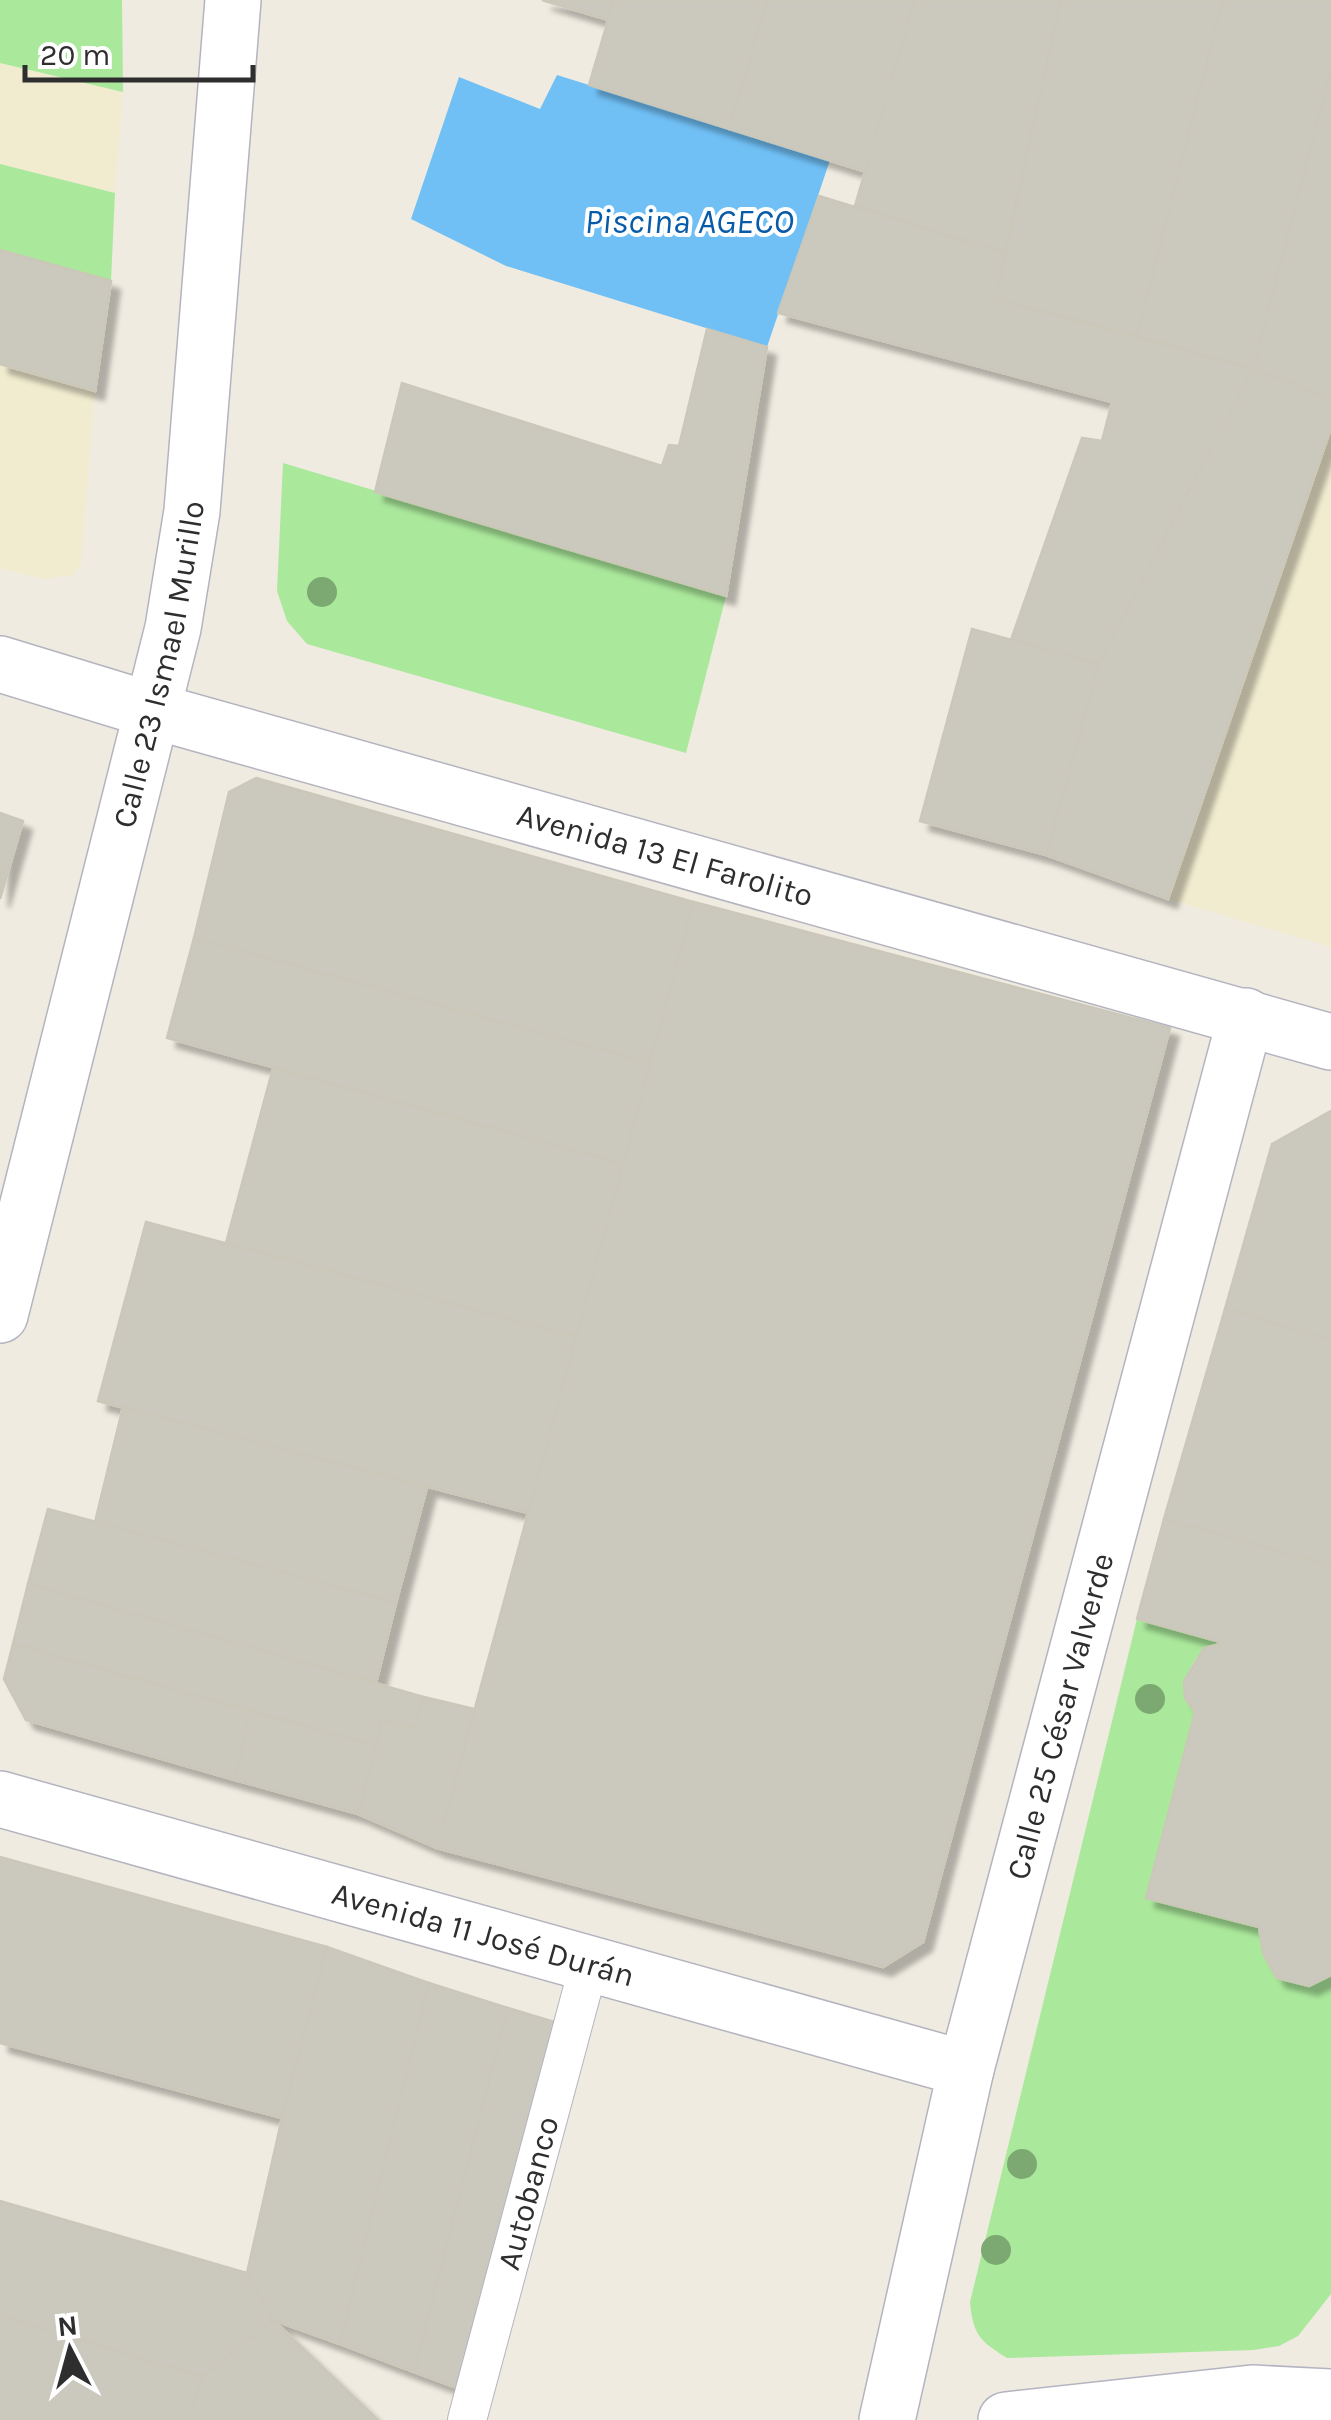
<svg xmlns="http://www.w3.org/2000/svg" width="1331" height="2420" viewBox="0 0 1331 2420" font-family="Karla,sans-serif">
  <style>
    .education { fill: #f1ebcf }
    .green { fill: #aae89b }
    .water { fill: #70bff5 }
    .building { fill: #cbc9be; stroke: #cbc7b9; stroke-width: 2.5; filter: url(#shadow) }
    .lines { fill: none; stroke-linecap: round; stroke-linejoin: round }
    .service-casing { stroke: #b4b4c1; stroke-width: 40 }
    .minor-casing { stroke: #b4b4c1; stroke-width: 58 }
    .tertiary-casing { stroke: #b4b4c1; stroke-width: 58 }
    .secondary-casing { stroke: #b4b4c1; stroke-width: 58 }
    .service { stroke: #fff; stroke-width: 38 }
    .minor { stroke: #fff; stroke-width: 55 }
    .tertiary { stroke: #fff; stroke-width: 55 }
    .secondary { stroke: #fff; stroke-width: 55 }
    .tree { fill: #7ca872 }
    .labels { text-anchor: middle; stroke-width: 8; stroke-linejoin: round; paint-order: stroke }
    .street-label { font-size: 32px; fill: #2e2e2e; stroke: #fff }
    .water-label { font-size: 35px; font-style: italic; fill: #075ba8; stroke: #fff }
  </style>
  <defs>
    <filter id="shadow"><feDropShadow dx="9" dy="9" stdDeviation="2.5" flood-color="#0004"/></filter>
  </defs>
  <rect width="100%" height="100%" fill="#efebe0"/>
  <!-- education -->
  <g class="education">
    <path d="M0,63l123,29 -8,101 -115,-29z"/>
    <path d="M0,364l95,27 -14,173 -8,11 -31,4 -42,-11z"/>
    <path d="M1331,428v519l-163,-48z"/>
  </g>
  <!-- green -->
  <g class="green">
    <path d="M0,0h122l1,92 -123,-29z"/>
    <path d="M0,164l115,29 -4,88 -111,-31z"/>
    <path d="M283,463l443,133 -40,157 -379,-109 -20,-23 -10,-30z"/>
    <path d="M1137,1619l87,24 -20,5c-18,23 -26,39 -9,64l-49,185 113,30 4,26 14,25 32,8 22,-11v319l-33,42 -19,10 -26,4 -246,8c-27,-17 -34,-23 -37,-56z"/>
  </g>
  <!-- water -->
  <path class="water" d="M557,75l273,85 -63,187 -261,-81 -95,-47 48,-142 81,32z"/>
  <!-- building -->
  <g class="building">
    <path d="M542,0h72l-6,20z"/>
    <path d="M614,0h154l-39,129 -140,-44z"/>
    <path d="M768,0h147l-49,172 -137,-43z"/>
    <path d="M915,0h146l-56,253 -150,-47z"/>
    <path d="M1061,0h162l-86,336 -141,-37z"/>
    <path d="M1223,0h108v70l-78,299 -116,-33z"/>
    <path d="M1331,70v329l-78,-30z"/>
    <path d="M819,196l186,57 -9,46 257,70 -154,295 -88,-24 71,-202 20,3 10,-39 -334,-89z"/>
    <path d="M0,250l111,31 -16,110 -95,-27z"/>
    <path d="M707,329l60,18 -41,249 -351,-104 27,-109 260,83 7,-21 10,1z"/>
    <path d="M1253,369l78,30v29l-163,471 -122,-44 53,-191z"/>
    <path d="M972,629l127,35 -53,191 -126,-34z"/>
    <path d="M256,778l438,124 -44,161 -456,-125 35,-146z"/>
    <path d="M0,813l23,8 -23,78z"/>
    <path d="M694,902l476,126 -247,914 -40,25 -446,-119z"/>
    <path d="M194,938l456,125 -27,101 -456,-126z"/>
    <path d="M273,1068l350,96 -47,173 -350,-94z"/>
    <path d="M1331,1111v229l-106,-31 47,-165z"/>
    <path d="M146,1222l430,115 -48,176 -430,-112z"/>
    <path d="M1225,1309l106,31v226l-167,-47z"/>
    <path d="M123,1407l304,80 -31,116 -301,-81z"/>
    <path d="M48,1509l348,94 -20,80 -348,-99z"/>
    <path d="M1164,1519l167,47v409l-22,11 -32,-8 -14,-25 -4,-26 -113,-29 49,-186 -10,-14 -1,-17 20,-33 20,-5 -87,-24z"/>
    <path d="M28,1584l396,113 -9,31 -33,-8 -6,26 -363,-102z"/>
    <path d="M13,1644l237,67 -15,69 -209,-60 -22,-41z"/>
    <path d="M424,1697l50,12 -37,139 -79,-34 24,-94 33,8z"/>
    <path d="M250,1711l126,35 -18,68 -123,-34z"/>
    <path d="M0,1857l327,90 -45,171 -282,-75z"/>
    <path d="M327,1947l102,36 -89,361 -67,-24 -26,-47 35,-155z"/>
    <path d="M429,1983l79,25 -94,364 -74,-28z"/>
    <path d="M508,2008l60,18 -105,364 -49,-18z"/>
    <path d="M0,2201l247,72 26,47 -71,57 -202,-62z"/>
    <path d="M0,2315l202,62 -12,43h-190z"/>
    <path d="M273,2320l105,100h-188l12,-43z"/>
  </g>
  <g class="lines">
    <!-- service casing -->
    <g class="service-casing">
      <g id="service">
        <path id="s1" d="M467,2420l122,-455"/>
      </g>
    </g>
    <!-- minor casing -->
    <g class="minor-casing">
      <g id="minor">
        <path id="s2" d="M0,664l154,47 1177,331"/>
        <path id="s3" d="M966,2069l280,-1053"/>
        <path d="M1006,2420l246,-27 79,4"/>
      </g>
    </g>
    <!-- tertiary casing -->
    <g class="tertiary-casing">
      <g id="tertiary">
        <path id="s4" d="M0,1799l966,270 -79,351"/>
      </g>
    </g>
    <!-- secondary casing -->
    <g class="secondary-casing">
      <g id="secondary">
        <path id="s5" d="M0,1315l173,-687 19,-117 41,-511"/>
      </g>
    </g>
    <!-- service -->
    <use href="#service" class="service"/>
    <!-- minor -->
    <use href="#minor" class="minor"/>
    <!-- tertiary -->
    <use href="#tertiary" class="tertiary"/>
    <!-- secondary -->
    <use href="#secondary" class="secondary"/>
  </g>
  <!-- trees -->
  <g class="tree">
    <circle cx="322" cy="592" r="15"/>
    <circle cx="1150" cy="1699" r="15"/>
    <circle cx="1022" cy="2164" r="15"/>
    <circle cx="996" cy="2250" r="15"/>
  </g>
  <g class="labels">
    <!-- street labels -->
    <g class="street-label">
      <text dy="11" stroke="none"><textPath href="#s5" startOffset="670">Calle 23 Ismael Murillo</textPath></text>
      <text dy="11" stroke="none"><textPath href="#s2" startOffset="692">Avenida 13 El Farolito</textPath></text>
      <text dy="11" stroke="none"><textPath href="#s3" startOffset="365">Calle 25 César Valverde</textPath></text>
      <text dy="11" stroke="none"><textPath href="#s4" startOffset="502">Avenida 11 José Durán</textPath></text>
      <text dy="11" stroke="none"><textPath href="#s1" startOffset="235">Autobanco</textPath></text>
    </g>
    <!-- water labels -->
    <g class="water-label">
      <text x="689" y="233">Piscina AGECO</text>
    </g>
  </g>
  <!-- north arrow -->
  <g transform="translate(70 2350) rotate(354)" stroke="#ffffff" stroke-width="8" paint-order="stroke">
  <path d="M0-8L18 38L0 25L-18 38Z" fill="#2e2e2e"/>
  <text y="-15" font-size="28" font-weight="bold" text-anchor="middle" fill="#2e2e2e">N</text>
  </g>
  <!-- scale -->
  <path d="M25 65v15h228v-15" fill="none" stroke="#2e2e2e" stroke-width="5"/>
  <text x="40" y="65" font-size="30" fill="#2e2e2e" stroke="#ffffff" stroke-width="8" paint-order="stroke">20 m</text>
</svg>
